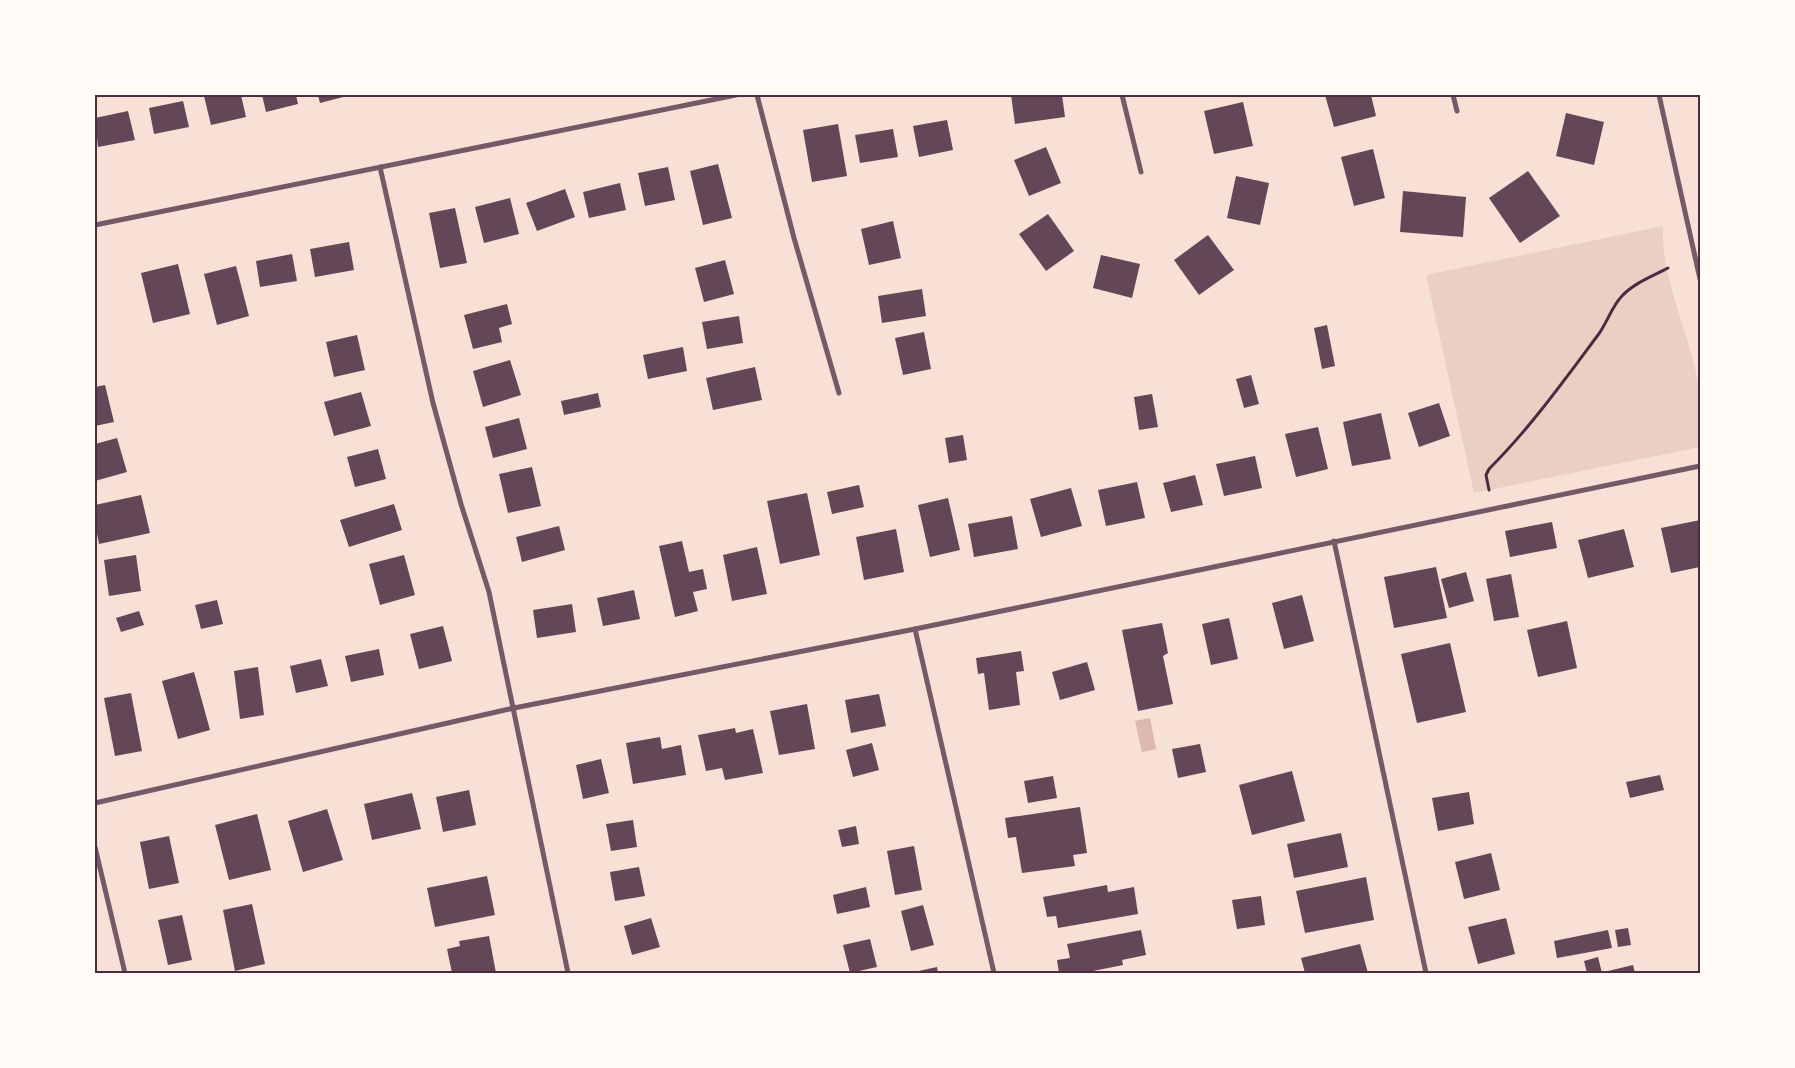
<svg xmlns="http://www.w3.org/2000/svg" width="1795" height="1068" viewBox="0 0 1795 1068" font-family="Spectral,serif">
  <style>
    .green { fill: #ebcfc5 }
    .water { fill: #dcb8b0 }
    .building { fill: #644757 }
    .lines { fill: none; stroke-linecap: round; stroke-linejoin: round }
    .path { stroke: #4a2c40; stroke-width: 3 }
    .minor { stroke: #755966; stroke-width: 5 }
    .neatline { fill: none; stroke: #4a2c40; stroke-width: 2 }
  </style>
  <rect width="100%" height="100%" fill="#f7e1d7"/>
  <!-- green -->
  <path class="green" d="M1663,226c-2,56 29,111 37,167 2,17 0,36 0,54l-226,46 -48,-218z"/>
  <!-- water -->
  <path class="water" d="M1150,718l6,31 -14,3 -7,-31z"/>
  <!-- building -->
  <g class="building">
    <path d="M210,95h31l5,22 -35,8 -7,-29z"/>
    <path d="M262,95h34l2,9 -32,8z"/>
    <path d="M318,95h29v1l-27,7z"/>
    <path d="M1011,95h51l3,22 -50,7z"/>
    <path d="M1325,95h46l5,21 -42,11z"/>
    <path d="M183,101l6,26 -35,7 -5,-26z"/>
    <path d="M1243,102l10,44 -39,8 -10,-43z"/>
    <path d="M128,111l7,29 -37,7 -3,-29z"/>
    <path d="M1566,113l38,9 -10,43 -38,-9z"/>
    <path d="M947,120l6,30 -34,7 -6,-31z"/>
    <path d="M838,124l9,52 -35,6 -9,-52z"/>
    <path d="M893,129l5,28 -38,6 -5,-28z"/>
    <path d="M1046,147l15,36 -32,13 -15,-36z"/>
    <path d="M1373,149l12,49 -31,8 -13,-49z"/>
    <path d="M718,164l14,54 -29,7 -13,-54z"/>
    <path d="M668,167l7,33 -30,6 -7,-33z"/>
    <path d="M1528,171l32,45 -40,27 -31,-45z"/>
    <path d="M1236,176l33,7 -9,42 -33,-7z"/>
    <path d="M620,183l6,27 -37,8 -6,-26z"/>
    <path d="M565,189l10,28 -38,14 -11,-28z"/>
    <path d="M1403,191l63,6 -3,40 -63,-5z"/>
    <path d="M510,198l9,36 -35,9 -9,-36z"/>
    <path d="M455,208l12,55 -27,5 -11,-55z"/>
    <path d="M1048,214l26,37 -28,20 -27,-37z"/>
    <path d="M893,221l8,37 -32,7 -8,-36z"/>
    <path d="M1208,235l26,35 -35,25 -25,-35z"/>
    <path d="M349,242l5,28 -39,7 -5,-28z"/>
    <path d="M292,254l5,27 -37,6 -4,-26z"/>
    <path d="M1101,255l39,9 -8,34 -39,-10z"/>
    <path d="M725,260l9,34 -30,8 -9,-34z"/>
    <path d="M178,264l12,50 -37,9 -12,-50z"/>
    <path d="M236,266l13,50 -32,9 -13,-51z"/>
    <path d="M922,289l4,27 -44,7 -4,-27z"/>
    <path d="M507,304l5,20 -13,4 3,14 -29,7 -9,-34z"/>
    <path d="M739,316l4,27 -36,6 -5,-27z"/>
    <path d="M1327,325l8,41 -13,3 -8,-41z"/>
    <path d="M924,332l7,37 -28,6 -8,-37z"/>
    <path d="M357,335l8,35 -31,7 -8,-35z"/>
    <path d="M683,347l4,24 -39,8 -5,-24z"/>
    <path d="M510,360l11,35 -38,12 -10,-36z"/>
    <path d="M755,367l7,33 -49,10 -7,-32z"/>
    <path d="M1251,375l8,29 -15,4 -8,-29z"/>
    <path d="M105,385l9,37 -19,4v-39z"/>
    <path d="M361,392l10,34 -37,10 -10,-34z"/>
    <path d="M598,393l3,14 -37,8 -3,-14z"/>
    <path d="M1152,394l6,33 -19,3 -5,-33z"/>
    <path d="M1439,403l11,33 -31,11 -11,-34z"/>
    <path d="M1381,413l10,46 -39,7 -9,-44z"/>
    <path d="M519,418l8,31 -34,9 -8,-31z"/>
    <path d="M1318,427l10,42 -32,8 -11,-43z"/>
    <path d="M963,435l4,25 -18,3 -4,-25z"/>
    <path d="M117,438l10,34 -32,9v-37z"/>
    <path d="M378,449l8,30 -31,8 -8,-30z"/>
    <path d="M1255,456l7,32 -38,8 -8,-32z"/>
    <path d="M532,467l9,39 -33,7 -9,-39z"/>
    <path d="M1195,475l8,30 -32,7 -8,-29z"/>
    <path d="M1137,482l8,36 -39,8 -8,-36z"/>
    <path d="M859,485l5,22 -32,7 -5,-22z"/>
    <path d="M1071,488l11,38 -41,11 -11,-38z"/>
    <path d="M807,493l13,62 -40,9 -13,-63z"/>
    <path d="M141,495l9,38 -51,11 -4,-21v-18z"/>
    <path d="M948,498l12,52 -30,7 -12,-52z"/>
    <path d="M394,504l8,26 -53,17 -9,-27z"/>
    <path d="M1012,516l6,33 -44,8 -6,-33z"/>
    <path d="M1700,520v47l-29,6 -10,-45z"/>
    <path d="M1552,522l5,26 -47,9 -5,-26z"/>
    <path d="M559,526l6,24 -43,12 -6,-25z"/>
    <path d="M896,529l8,43 -40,8 -8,-43z"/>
    <path d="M1624,529l10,38 -46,11 -10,-38z"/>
    <path d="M682,541l7,31 14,-3 4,20 -14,3 5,19 -23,6 -16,-71z"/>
    <path d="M757,547l10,47 -35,7 -9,-46z"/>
    <path d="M136,555l5,36 -32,5 -5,-36z"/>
    <path d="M404,555l11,40 -35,10 -11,-41z"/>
    <path d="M1436,567l11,51 -53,10 -10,-51z"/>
    <path d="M1466,572l8,29 -25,7 -8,-29z"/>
    <path d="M1511,574l8,43 -25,4 -8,-42z"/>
    <path d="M634,590l6,29 -37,7 -6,-28z"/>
    <path d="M1302,595l12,46 -30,8 -12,-46z"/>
    <path d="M217,600l6,24 -22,5 -6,-24z"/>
    <path d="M572,604l4,28 -39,6 -4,-28z"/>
    <path d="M139,611l5,14 -23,7 -5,-14z"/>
    <path d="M1229,618l9,41 -27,6 -9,-41z"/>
    <path d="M1567,621l10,47 -39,9 -11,-47z"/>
    <path d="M1162,623l6,30 -5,3 10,48 -35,7 -16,-81z"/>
    <path d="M443,626l9,35 -33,8 -9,-35z"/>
    <path d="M1450,643l16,69 -49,11 -16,-69z"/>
    <path d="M379,649l5,26 -33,7 -6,-26z"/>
    <path d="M1021,651l3,20 -8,1 4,33 -31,5 -5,-37 -6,1 -2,-16z"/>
    <path d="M321,659l7,27 -32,7 -6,-27z"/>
    <path d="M1087,662l8,28 -35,10 -8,-28z"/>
    <path d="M258,667l6,48 -24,4 -6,-48z"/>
    <path d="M194,672l16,58 -32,9 -16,-58z"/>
    <path d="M131,693l11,58 -27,5 -11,-58z"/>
    <path d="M879,694l7,32 -35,7 -6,-33z"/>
    <path d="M807,704l8,45 -36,6 -9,-44z"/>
    <path d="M735,728l1,5 17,-4 10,44 -38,7 -3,-12 -16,3 -8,-36z"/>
    <path d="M660,737l2,12 19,-4 5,30 -53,9 -7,-41z"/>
    <path d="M872,743l7,27 -26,7 -7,-27z"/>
    <path d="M1200,744l6,28 -28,6 -6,-29z"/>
    <path d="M601,759l8,34 -26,6 -7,-34z"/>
    <path d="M1292,771l13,50 -53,14 -13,-50z"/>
    <path d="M1660,775l4,15 -34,8 -4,-16z"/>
    <path d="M1053,776l4,22 -29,5 -4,-22z"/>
    <path d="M469,790l7,35 -33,7 -7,-35z"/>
    <path d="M1469,792l5,32 -36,7 -6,-33z"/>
    <path d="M412,793l9,36 -49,11 -8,-36z"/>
    <path d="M1080,807l7,46 -14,2 2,11 -53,7 -6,-36 -8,1 -3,-20z"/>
    <path d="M327,809l16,51 -40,12 -15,-51z"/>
    <path d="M257,814l14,56 -42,10 -14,-55z"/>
    <path d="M633,820l4,27 -26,4 -5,-27z"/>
    <path d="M856,826l3,18 -17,3 -4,-17z"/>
    <path d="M1341,833l7,34 -54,11 -7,-34z"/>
    <path d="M169,836l10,47 -30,6 -9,-47z"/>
    <path d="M914,846l8,44 -27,5 -8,-44z"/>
    <path d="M1491,853l9,37 -36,9 -9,-37z"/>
    <path d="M639,867l6,29 -30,5 -5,-29z"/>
    <path d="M487,876l8,39 -60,12 -8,-39z"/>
    <path d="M1366,877l8,43 -69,13 -9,-42z"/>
    <path d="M1107,885l1,7 26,-5 4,27 -80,14 -2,-12 -9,1 -4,-20z"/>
    <path d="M866,887l4,20 -33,7 -4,-19z"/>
    <path d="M1261,896l4,29 -28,4 -5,-29z"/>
    <path d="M252,904l13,60 -30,7 -12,-61z"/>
    <path d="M923,905l11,40 -23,6 -10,-40z"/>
    <path d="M182,915l10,45 -24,5 -10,-45z"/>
    <path d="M651,918l9,29 -28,8 -8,-29z"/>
    <path d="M1506,918l9,36 -37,10 -10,-37z"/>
    <path d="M1628,928l3,17 -13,2 -3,-17z"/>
    <path d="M1141,930l5,25 -24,5 1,5 -40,8h-24l-2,-13 13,-2 -3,-14z"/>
    <path d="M1608,930l4,18 -55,10 -3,-17z"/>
    <path d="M489,936l7,37h-44l-5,-24 13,-3 -1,-5z"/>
    <path d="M870,939l7,28 -27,6 -7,-28z"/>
    <path d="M1360,944l8,29h-63l-4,-15z"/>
    <path d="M1598,957l4,16h-15l-3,-12z"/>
    <path d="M1633,965l2,8h-26l-1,-2z"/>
    <path d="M937,967l1,6h-24v-1z"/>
  </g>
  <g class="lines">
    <!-- path -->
    <path class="path" d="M1489,490l-3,-15 3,-6c41,-41 74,-87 109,-134 9,-12 14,-29 24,-39 12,-13 31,-20 46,-28"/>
    <!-- minor -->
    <g class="minor">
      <path d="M757,95l37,143 45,155"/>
      <path d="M1122,95l19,77"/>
      <path d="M1453,95l4,16"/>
      <path d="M1659,95l41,184"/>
      <path d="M380,167l53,236 28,101 28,88 79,381"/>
      <path d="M95,225l641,-130"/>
      <path d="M1334,541l92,432"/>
      <path d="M915,629l79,344"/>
      <path d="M95,803l419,-95 401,-79 785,-163"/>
      <path d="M95,847l30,126"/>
    </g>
  </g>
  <!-- border -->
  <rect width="1795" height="1068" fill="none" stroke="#fffaf5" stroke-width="192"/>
  <rect x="96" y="96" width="1603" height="876" class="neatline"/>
</svg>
